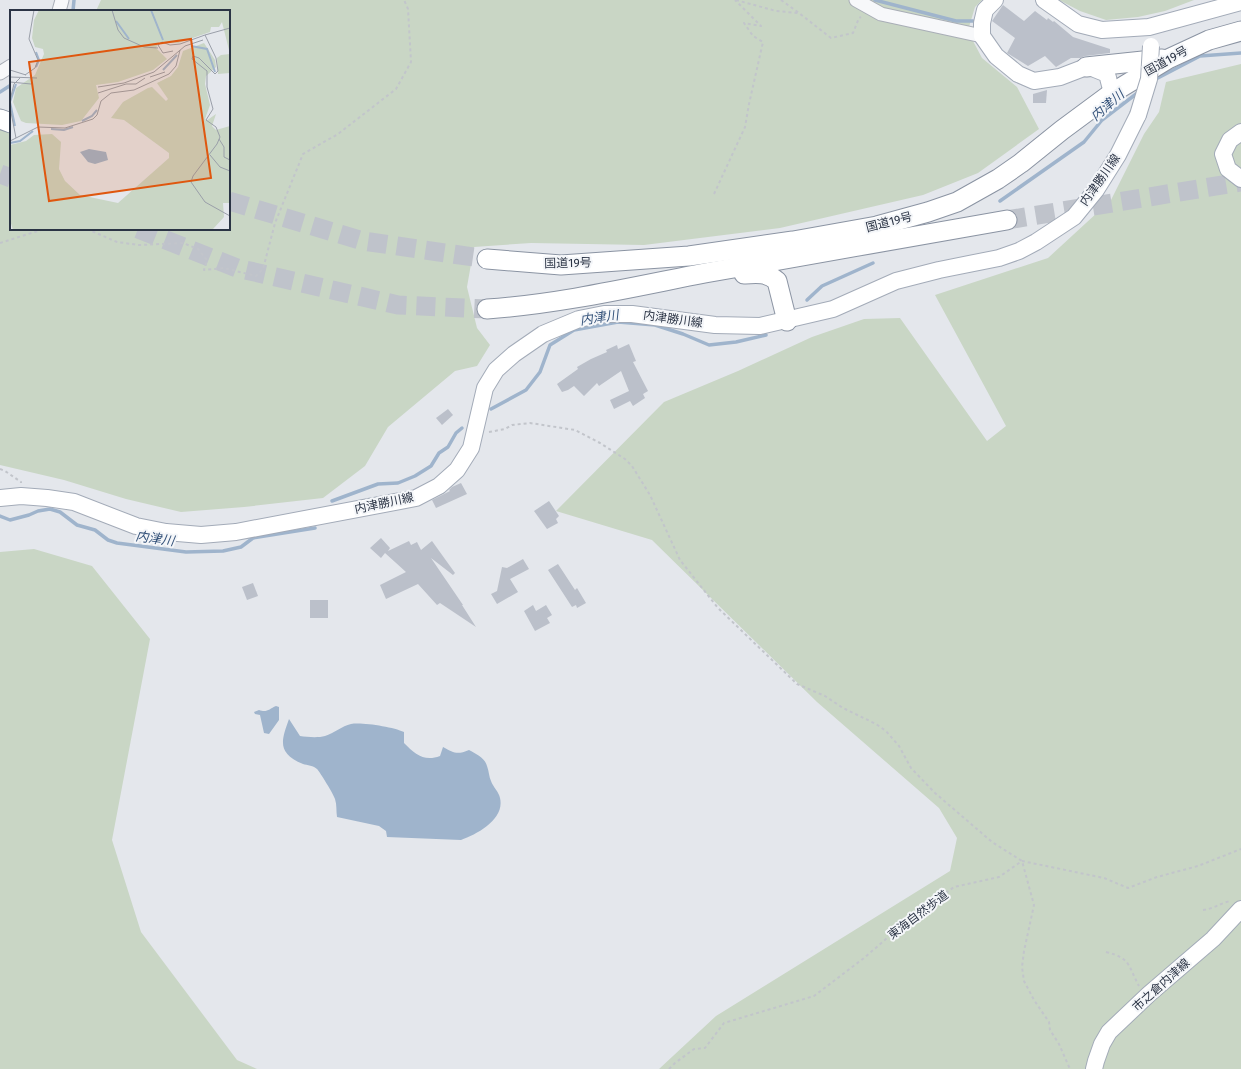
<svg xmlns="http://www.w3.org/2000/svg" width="1241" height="1069" viewBox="0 0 1241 1069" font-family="'Fira Sans','Noto Sans JP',sans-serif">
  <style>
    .green { fill: #c9d6c5 }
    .water { fill: #9fb4cc }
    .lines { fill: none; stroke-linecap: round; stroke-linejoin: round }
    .stream { stroke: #9fb4cc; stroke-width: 3.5 }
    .building { fill: #bbc0ca }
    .highway-tunnel { stroke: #bfc3cb; stroke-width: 19; stroke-dasharray: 19 10; stroke-linecap: butt }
    .minor-casing { stroke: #a9aeb7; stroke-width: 15 }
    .major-casing { stroke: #a3abb8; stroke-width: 18 }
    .highway-casing { stroke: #8b94a3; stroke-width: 21 }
    .path { stroke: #c2c5cb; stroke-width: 2; stroke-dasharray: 3 3; stroke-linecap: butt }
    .minor { stroke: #f7f8fa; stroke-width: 13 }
    .major { stroke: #fff; stroke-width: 16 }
    .highway { stroke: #fff; stroke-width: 19 }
    .major-bridge-casing { stroke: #a3abb8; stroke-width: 18; stroke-linecap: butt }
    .major-bridge { stroke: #fff; stroke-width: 16 }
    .labels { text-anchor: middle; stroke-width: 4; stroke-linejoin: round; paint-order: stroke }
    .street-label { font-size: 12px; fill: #2b3445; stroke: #f4f6f9 }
    .water-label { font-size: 13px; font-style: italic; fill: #34527a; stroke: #f4f6f9 }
    .inset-river { fill: none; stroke: #9fb4cc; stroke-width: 2 }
    .inset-road { fill: none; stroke: #9a9fa9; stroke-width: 1 }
    .view { fill: #df570f; fill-opacity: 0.15; stroke: #df570f; stroke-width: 2 }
    .inset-edge { fill: none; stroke: #2b3445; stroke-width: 2 }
  </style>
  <rect width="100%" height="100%" fill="#e4e7ec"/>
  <!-- green -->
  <g class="green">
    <path d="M101,0h881l-7,7 -6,20 4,14 9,17 35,29 22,42 -61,44 -55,22 -143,33 -136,17 -113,-2 -57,4 -7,40 10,41 13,17 -13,21 -22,5 -67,56 -23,39 -42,32 -79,9 -63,5 -55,-13 -62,-19 -64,-15v-345l11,-6v115h218v-218h-133z"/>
    <path d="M1059,0h135l-29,11 -27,6 -32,3 -26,-9z"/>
    <path d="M1241,64v1005h-582l57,-53 234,-145 7,-33 -18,-30 -122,-106 -165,-162 -96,-29 108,-109 74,-31 74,-34 52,-18 36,-1 87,123 19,-15 -71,-131 113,-37 63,-58 33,-66 15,-22 7,-30z"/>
    <path d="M34,549l58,17 58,73 -38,201 29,92 96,128 20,9h-257v-517z"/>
  </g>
  <!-- water -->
  <g class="water">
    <path d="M276,706l3,1v13l-10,14 -5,-1 -4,-18 -5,-1 -1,-2 5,-2c8,3 10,-1 17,-4z"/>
    <path d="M289,719l11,17c7,1 18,2 25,0 9,-3 17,-10 26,-12 11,-2 42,3 53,8v11c11,11 20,19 36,13l3,-9c11,6 14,8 26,3 7,4 16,8 18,16 2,5 2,11 4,15 2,6 8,11 9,17 5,21 -22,36 -39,42l-74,-3 -1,-6 -7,-5 -42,-9c-1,-6 0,-12 -2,-18 -1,-4 -15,-27 -18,-30 -3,-3 -10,-4 -14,-5 -26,-11 -22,-23 -14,-45z"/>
  </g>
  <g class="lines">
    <!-- stream -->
    <g class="stream">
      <path d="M875,0l81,21h17"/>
      <path d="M73,11l1,-11"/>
      <path d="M1154,80l46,-24 41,-3"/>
      <path d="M0,92l11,-7"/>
      <path d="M1000,201l84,-59 18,-22 38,-29"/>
      <path d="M807,300l15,-14 51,-23"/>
      <path d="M491,409l35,-19 14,-18 10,-27 24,-15 44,-8 37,3 28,9 26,11 27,-3 30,-7"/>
      <path d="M332,501l46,-17 20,-1 17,-7 16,-10 8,-13 9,-6 8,-14 6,-5"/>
      <path d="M0,516l10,4 19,-5 9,-4 12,-2 10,3 17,13 18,5 13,10 9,3 69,9 37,-1 18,-4 12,-9 62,-10"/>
    </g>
  </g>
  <!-- building -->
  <g class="building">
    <path d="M1003,5l21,16 11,-10 12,9 1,-2 5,4 1,-1 19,16 37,12v4l-25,3 -5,2h-9l-15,9 -11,-11 -17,10 -21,-13 8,-15 -23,-17z"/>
    <path d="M1047,90l-1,13h-13v-9z"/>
    <path d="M629,344l7,17 -3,1 15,29 -5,3 2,4 -12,8 -3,-5 -16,8 -4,-9 19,-9 -8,-20 -22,15 -2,-3 -13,13 -10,-10 -6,4 -6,2 -5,-8 21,-15 -1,-2 14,-8 16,-7 -1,-2 11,-5 1,4z"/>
    <path d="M448,409l5,6 -11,10 -6,-7z"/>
    <path d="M461,483l6,11 -31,14 -4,-8 18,-9 -1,-1 3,-3z"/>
    <path d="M549,501l10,15 -3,3 2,4 -11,6 -13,-18z"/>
    <path d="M381,538l9,10 -2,3 21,-10 2,4 6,-3 4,8 11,-9 23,32 -2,2 -22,-17 32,47h-1l14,22 -36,-24 -3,2 -19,-21 -32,15 -6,-14 26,-13 -21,-19 -4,5 -11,-10z"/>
    <path d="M523,559l6,10 -19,10 8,13 -21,12 -6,-10 6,-3 5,-24 5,1z"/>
    <path d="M558,564l17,26 2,-2 9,15 -9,5 -1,-3 -4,2 -24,-37z"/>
    <path d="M253,583l5,13 -11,4 -5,-13z"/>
    <rect x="310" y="600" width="18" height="18"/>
    <path d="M533,605l3,6 10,-6 6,10 -5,3 3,5 -15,8 -11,-20z"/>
  </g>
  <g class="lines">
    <!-- highway-tunnel -->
    <g class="highway-tunnel">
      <path d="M0,174l11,4"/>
      <path d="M229,201l134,40 124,18"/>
      <path d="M1007,220l234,-38"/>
      <path d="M138,229l99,39 161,37 89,4"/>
    </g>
    <!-- minor casing -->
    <g class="minor-casing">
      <g id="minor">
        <path d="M856,0l25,14 101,22"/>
        <path d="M59,11l3,-11"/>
        <path d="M0,73l11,-7"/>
      </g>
    </g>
    <!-- major casing -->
    <g class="major-casing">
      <g id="major">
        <path d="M995,0l-10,10 -3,13v13l14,20 22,18 16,7 26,-4 26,-10 6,1 15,6 5,19"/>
        <path d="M1044,0l34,24 24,6 47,-3 92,-25"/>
        <path d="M1241,132l-11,8 -7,14 5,15 13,10"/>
        <path d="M0,498l21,-2 26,2 27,4 62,24 30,6 35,3 35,-3 180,-34 23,-12 18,-16 14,-22 14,-60 11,-18 18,-16 29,-20 36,-15 25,-5h28l83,11 45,1 73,-17 63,-28 43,-11 60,-12 20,-7 17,-9 38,-25 22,-27 22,-35 20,-40"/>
        <path d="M1094,1069l2,-8 6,-17 7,-12 40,-38 64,-55 28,-30"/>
      </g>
    </g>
    <!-- highway casing -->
    <g class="highway-casing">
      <g id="highway">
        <path d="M1086,67l76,-8"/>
        <path d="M0,119l11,4"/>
        <path d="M487,259l74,6 128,-9 104,-15 84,-15 51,-14 29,-10 41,-23 23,-16 41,-33 50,-37 56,-34 41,-19 32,-9"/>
        <path d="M744,274c13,-1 23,-2 33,7l10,40"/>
        <path d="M487,309c73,-5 146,-22 218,-36 101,-18 201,-35 302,-53"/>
      </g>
    </g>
    <!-- path -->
    <g class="path">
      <path d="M736,0l40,11 22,2"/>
      <path d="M781,0l18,13 32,25 22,-5 6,-15 2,-1"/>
      <path d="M714,194l31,-67 4,-23 14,-62 -10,-6 -9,-13 17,3 -26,-26"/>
      <path d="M87,229l30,13 22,3 44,-2 15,6 9,11 -3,10 20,-2 32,8 7,-7 12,-46 28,-69 35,-20 58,-45 15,-27 -3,-53 -4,-9"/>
      <path d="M0,243l44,-14"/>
      <path d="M489,432l16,-3 7,-4 18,-2 45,7 25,13 25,16 7,7 18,29 30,65 38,48 79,76 28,12 18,12 33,16 10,7 13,15 12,22 24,25 57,49 30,19 12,44 -10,46 -2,16 2,14 10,19 15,22 1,8 9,14 11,25"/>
      <path d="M0,469l5,2 16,11v1"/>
      <path d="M1203,910c10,-1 18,-7 27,-9"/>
      <path d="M1106,952c25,6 22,14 33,34"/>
      <path d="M669,1069l6,-6 19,-14 11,-1 19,-25 90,-27 50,-38 37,-32 53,-39 45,-10 23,-16 82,17 24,10 29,-11 41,-11 43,-17"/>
    </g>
    <!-- minor -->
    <use href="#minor" class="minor"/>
    <!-- major -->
    <use href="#major" class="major"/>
    <!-- highway -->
    <use href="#highway" class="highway"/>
    <!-- major-bridge casing -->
    <g class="major-bridge-casing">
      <path id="major-bridge" d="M1138,115l11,-36 2,-33"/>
    </g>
    <!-- major-bridge -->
    <use href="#major-bridge" class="major-bridge"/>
  </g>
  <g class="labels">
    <!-- street labels -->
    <g class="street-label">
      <text transform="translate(1166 61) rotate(-29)" y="4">国道19号</text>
      <text transform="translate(1100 180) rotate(-55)" y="4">内津勝川線</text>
      <text transform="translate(889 222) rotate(-14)" y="4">国道19号</text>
      <text transform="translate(568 263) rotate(-1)" y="4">国道19号</text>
      <text transform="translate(673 319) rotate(8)" y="4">内津勝川線</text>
      <text transform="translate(384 503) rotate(-12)" y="4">内津勝川線</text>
      <text transform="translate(918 915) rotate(-37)" y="4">東海自然歩道</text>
      <text transform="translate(1161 985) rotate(-42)" y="4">市之倉内津線</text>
    </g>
    <!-- water labels -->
    <g class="water-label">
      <text transform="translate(1107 105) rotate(-41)" y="5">内津川</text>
      <text transform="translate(599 317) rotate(-8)" y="5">内津川</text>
      <text transform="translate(155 538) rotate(8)" y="5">内津川</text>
    </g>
  </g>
  <!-- overview -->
  <g transform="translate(10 10)">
    <rect width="220" height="220" fill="#e4e7ec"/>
    <path d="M29,0h191v63l-12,1 -1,-16 4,-3 9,-1 -8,-32 -3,5h-8l-1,5 -32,11 -19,-1 -3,6 11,11 -14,11 -35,12 -22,3 3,13 -18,23 -19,4 -36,-2 -5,-2 -8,-19 3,-14 19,-13 9,-21 -1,-5 -8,-2 -3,-9 2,-18zM194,33l11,17 1,7 -10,9 -1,8 5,21 -5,14 1,2 10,-7 -4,12 4,4 14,-4v77h-7l1,14 -11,12 -200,1 -3,-10v-75l16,-4 8,-6 18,-1 9,8 -2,27 6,12 15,14 38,8 51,-45v-5l-45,-33 -13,-2 12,-16 25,-14 4,-1 14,14 2,-2 -11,-16 14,-7 7,-9 5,-16z" fill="#c9d6c5"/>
    <path d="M79,139l17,3 2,8 -13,4 -7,-2 -8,-10z" fill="#9fb4cc"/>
    <path class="inset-river" d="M141,0l12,30M106,11l13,18M181,36l16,3 8,23M26,42l3,8 -3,7M153,60l14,-15M72,111l10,-5 5,-6M5,116l-5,-24 6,-18M41,119l13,1 9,-3M0,133l10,-2 13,-10"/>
    <path class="inset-road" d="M102,0l6,20 6,8 20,9 14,1M195,25l25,-7M163,41l-10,2 -5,-8 4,-3 8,3 10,-1 25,-9 11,23 2,13 -3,3 -16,-16 -6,-2 -1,3 15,12v16l6,22 -7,11 10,7 4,10 -3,7 -24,32 -2,6 14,20 25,14M0,60l16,5M15,65l10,-7 3,-8 -9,-21 5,-29M0,67l27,1M140,67l15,-5M0,72l21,2M116,74h10l9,-6M88,77l26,-4 30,-11 31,-26 18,-6M88,83l28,-9M0,90l4,-16 6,-6M0,97l6,31M209,129l5,8v10l6,3M0,131l28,-14 27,1 28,-9 4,-4 4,-14 10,-8 23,-3 35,-16 7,-8 4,-16M200,145l10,12 10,4"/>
    <path class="view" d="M181,29l20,139 -162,23 -20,-139z"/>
    <rect width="220" height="220" class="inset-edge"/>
  </g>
</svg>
